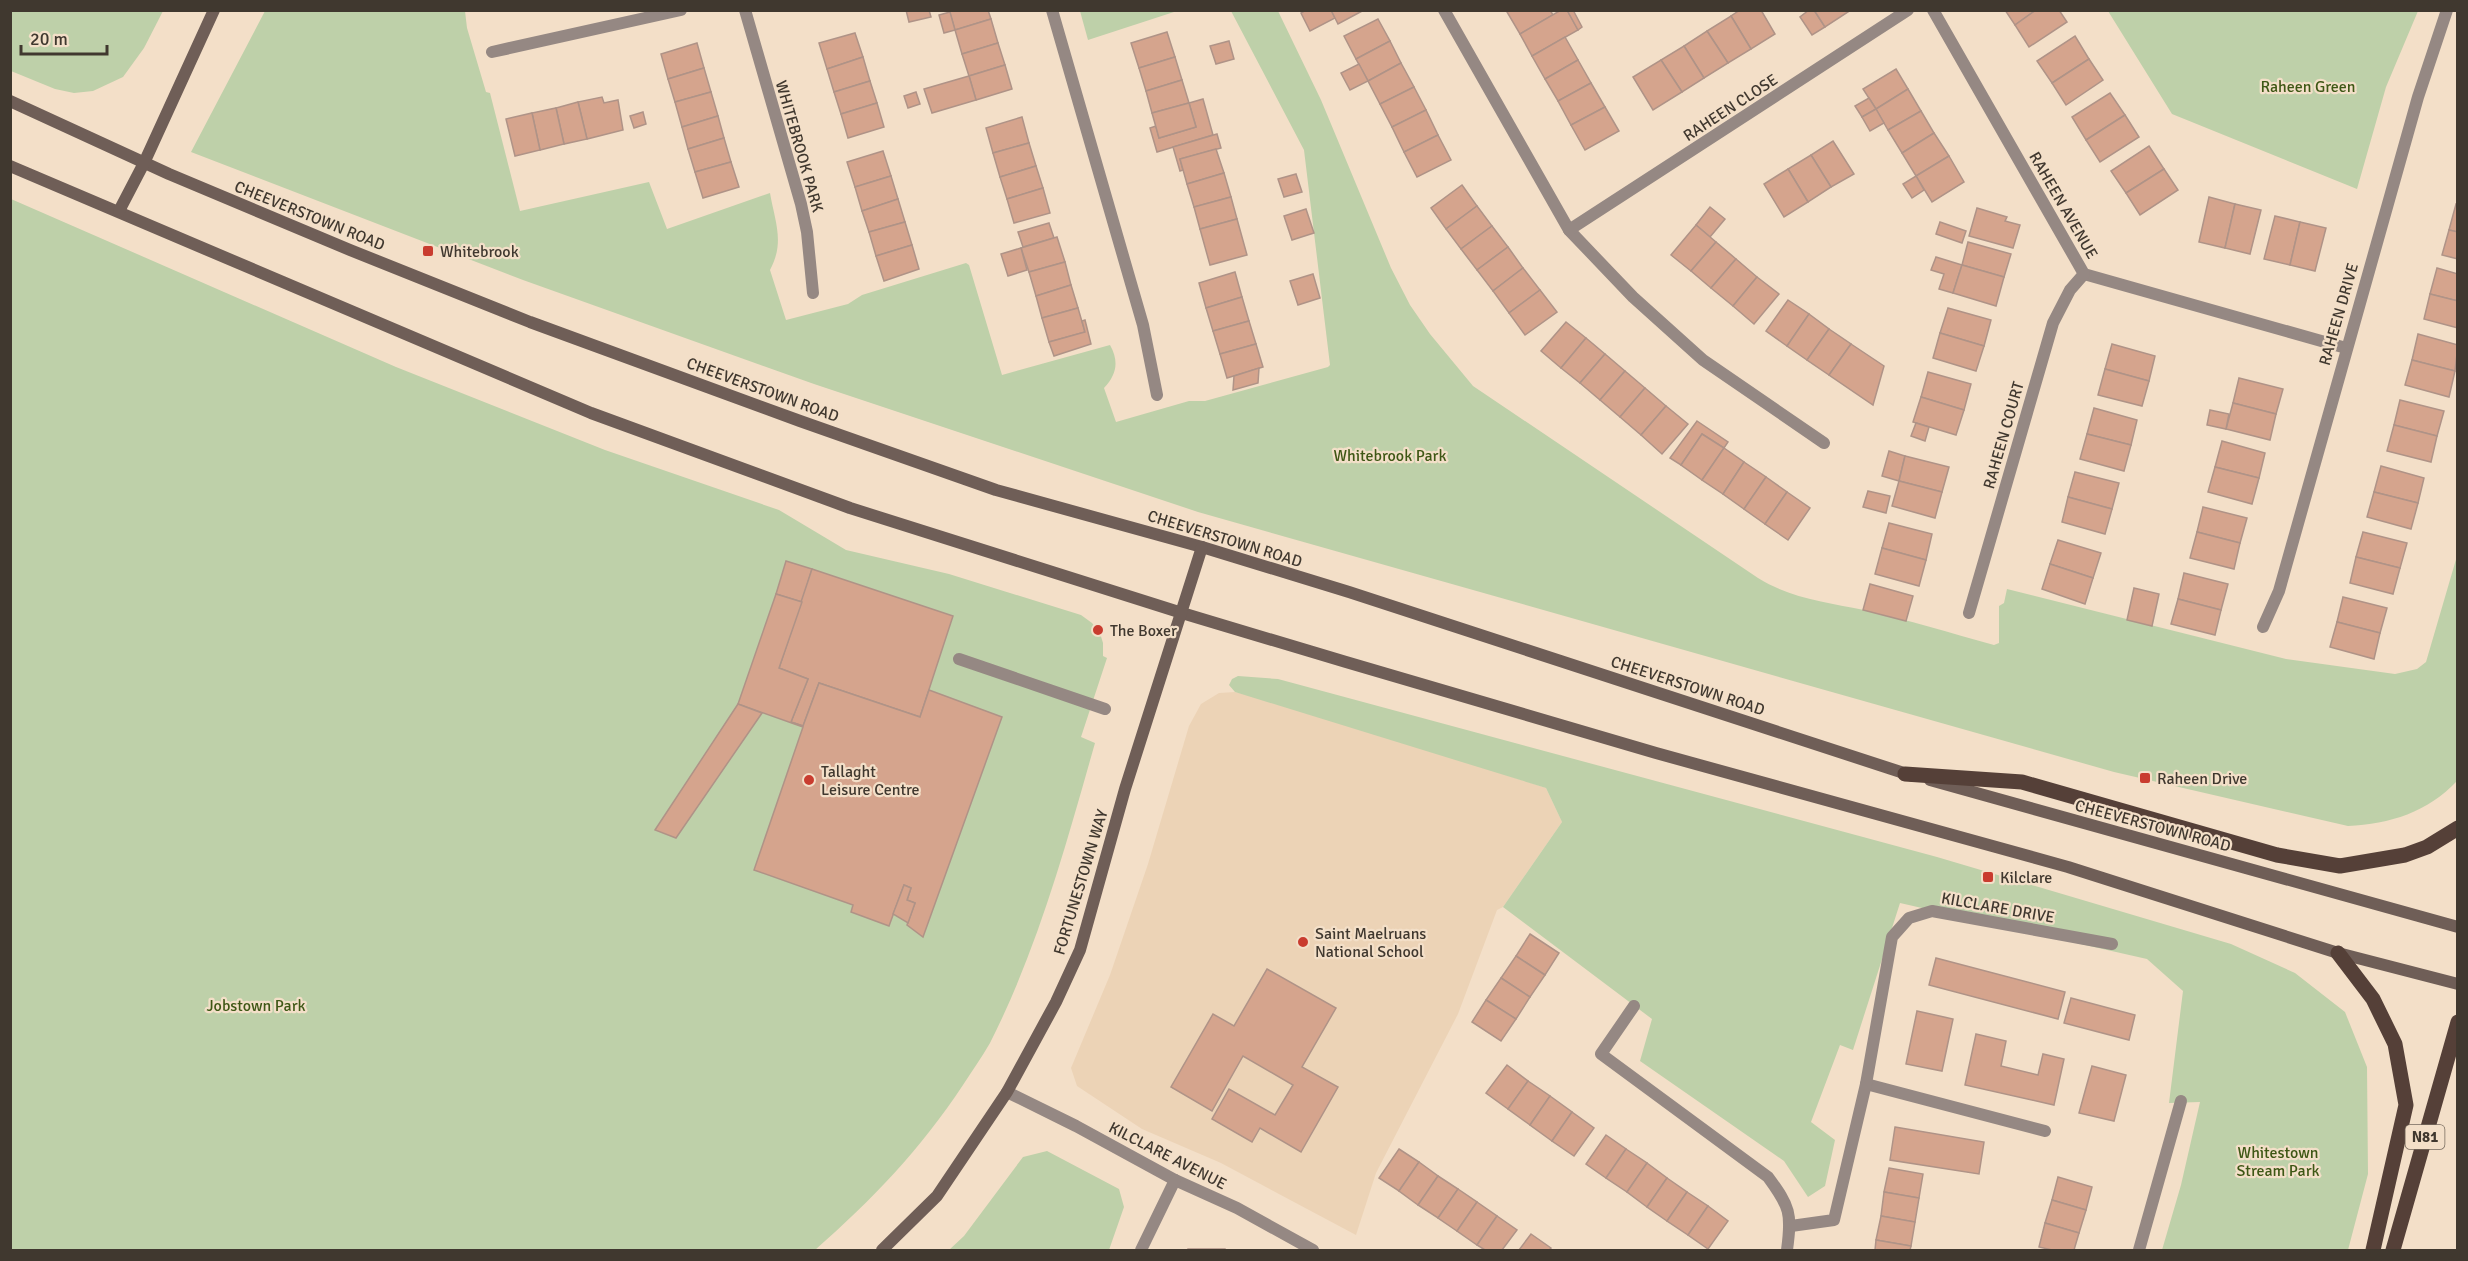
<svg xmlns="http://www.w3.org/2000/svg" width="2468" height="1261" viewBox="0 0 2468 1261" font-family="Signika,sans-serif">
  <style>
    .built { fill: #ecd3b6 }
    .green { fill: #bed0a9 }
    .building { fill: #d5a48d; stroke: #af9387; stroke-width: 1.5 }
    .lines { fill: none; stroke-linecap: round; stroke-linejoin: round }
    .street { stroke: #958883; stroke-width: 12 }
    .secondary { stroke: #6f5e57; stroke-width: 12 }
    .primary { stroke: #554038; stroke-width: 15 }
    .poi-dot { fill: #c93c2f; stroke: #f3dfc8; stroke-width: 2 }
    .labels { text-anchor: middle; stroke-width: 4.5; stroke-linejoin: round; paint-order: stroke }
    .shield { fill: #f3dfc8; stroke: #766a5d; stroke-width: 1.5 }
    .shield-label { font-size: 15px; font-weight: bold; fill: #40382f }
    .park-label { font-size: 16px; fill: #3e5715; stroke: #f3dfc8 }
    .street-label { font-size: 16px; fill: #40382f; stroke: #f3dfc8 }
    .poi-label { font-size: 16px; fill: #40382f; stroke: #f3dfc8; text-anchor: start }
  </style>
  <rect width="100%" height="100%" fill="#f3dfc8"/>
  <!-- built -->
  <path class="built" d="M1235,692l59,14 252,82 16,34 -59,85 -6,3 -39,104 -82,159 -20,62 -135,-72 -79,-34 -65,-43 -6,-18 39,-93 38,-111 41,-138 12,-22 18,-11z"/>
  <!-- green -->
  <g class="green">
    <path d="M10,11l1,-1 152,1 -19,37 -21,29 -30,14 -19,2 -19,-4 -44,-18z"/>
    <path d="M265,11h200l2,17 19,64 4,1 30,118 129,-29 18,47 103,-36c5,29 15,49 0,77l16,50 62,-16 14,-9 104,-32 3,2 33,110 108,-30c9,16 7,29 -6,43l12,34 73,-21h16l123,-34 2,-2 -26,-215 -73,-139h47l43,89 70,168 19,37 20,29 43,52 285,192c34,21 68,24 106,32 44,10 87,23 130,35l5,-2v-37l5,-3 3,-14 279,70 109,15 22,-5 9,-7 31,-106v225c-29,31 -67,43 -109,45l-234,-54 -916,-260 -384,-128 -291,-104 -332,-128z"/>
    <path d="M1080,11v-1l97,1 -89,29z"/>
    <path d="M2108,11h310l-32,76 -29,102 -185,-75z"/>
    <path d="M11,199l385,168 209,83 174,60 67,40 103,24 132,41 11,8 8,10 3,10v13l4,2 -26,79 14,6c-29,102 -57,205 -105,300 -8,14 -18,28 -27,42 -44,66 -89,113 -148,165h-804z"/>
    <path d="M1238,676l40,3 659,178 294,87 64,29 50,39 22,55 1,107 -20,76h-186l19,-65 19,-83 -31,1 14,-112 -36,-32 -247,-56 -47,147 -13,-5 -29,77 24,18 -10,46 -17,11 -24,-36 -144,-100 12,-42 -149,-112 59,-85 -16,-34 -311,-96 -6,-7 3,-6z"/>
    <path d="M1047,1151l72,38 5,18 -15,43h-160l15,-14 59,-79z"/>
  </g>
  <!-- building -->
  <g class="building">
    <path d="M906,10h23l2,7 -22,5z"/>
    <path d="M949,10h39l3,9 -36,11z"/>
    <path d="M1306,10h25l4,8 -25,13 -9,-18z"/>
    <path d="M1331,10h33l-26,14z"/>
    <path d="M1510,10h40l3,5 -33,19 -13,-22z"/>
    <path d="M1561,10h6l11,20 -46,26 -12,-22z"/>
    <path d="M1567,10h6l9,17 -4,3z"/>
    <path d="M1740,10h21l14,24 -24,15 -20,-33z"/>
    <path d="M1809,10h5l11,17 -13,8 -12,-18z"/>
    <path d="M1814,10h37l-26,17z"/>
    <path d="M2005,10h31l-21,15z"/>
    <path d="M2036,10h23l8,12 -38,25 -14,-22z"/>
    <path d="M950,12l5,18 -11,3 -5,-18z"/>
    <path d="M1731,16l20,33 -23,14 -21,-32z"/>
    <path d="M991,19l7,24 -36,11 -7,-24z"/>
    <path d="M1378,19l12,22 -34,18 -12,-23z"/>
    <path d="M1707,31l21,32 -24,15 -20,-32z"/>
    <path d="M1167,32l8,25 -36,11 -8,-25z"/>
    <path d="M855,33l8,24 -36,12 -8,-26z"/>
    <path d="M2075,36l14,23 -37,24 -15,-22z"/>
    <path d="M1565,37l13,23 -33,19 -13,-23z"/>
    <path d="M1229,41l5,18 -18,5 -6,-18z"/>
    <path d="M1390,41l11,22 -33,18 -12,-22z"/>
    <path d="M697,43l7,25 -36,11 -7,-25z"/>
    <path d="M998,43l7,22 -36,11 -7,-22z"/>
    <path d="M1684,46l20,32 -22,14 -21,-32z"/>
    <path d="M863,57l7,24 -36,11 -7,-23z"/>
    <path d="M1175,57l7,23 -36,11 -7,-23z"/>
    <path d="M2089,59l14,21 -37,25 -14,-22z"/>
    <path d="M1578,60l13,23 -33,18 -13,-22z"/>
    <path d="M1661,60l21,32 -29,18 -20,-33z"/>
    <path d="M1401,63l13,24 -34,17 -12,-23z"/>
    <path d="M1359,64l9,17 -18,9 -9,-17z"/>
    <path d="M1005,65l7,24 -36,11 -7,-24z"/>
    <path d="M704,68l7,24 -36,10 -7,-23z"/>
    <path d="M1896,69l12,20 -32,20 -13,-20z"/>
    <path d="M969,76l7,24 -44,13 -8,-24z"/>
    <path d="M1182,80l7,23 -37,10 -6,-22z"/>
    <path d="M870,81l7,22 -36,11 -7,-22z"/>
    <path d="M1591,83l14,24 -34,18 -13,-24z"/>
    <path d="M1414,87l12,23 -34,17 -12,-23z"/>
    <path d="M1908,89l13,22 -33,19 -12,-21z"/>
    <path d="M711,92l7,24 -36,11 -7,-25z"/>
    <path d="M916,92l4,12 -12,4 -4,-12z"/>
    <path d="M2110,93l15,22 -39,25 -14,-23z"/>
    <path d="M602,97l2,6 14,-3 5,30 -36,9 -9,-37z"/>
    <path d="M1869,98l7,11 -14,8 -7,-11z"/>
    <path d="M1203,99l10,36 -56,17 -7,-24 6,-2 3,12 37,-11 -7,-24z"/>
    <path d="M578,102l9,37 -23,5 -8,-36z"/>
    <path d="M877,103l7,24 -36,11 -7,-24z"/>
    <path d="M1189,103l7,24 -37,11 -7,-25z"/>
    <path d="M1605,107l14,24 -34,19 -14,-25z"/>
    <path d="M556,108l8,36 -24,6 -8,-37z"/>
    <path d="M1876,109l8,14 -14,8 -8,-14z"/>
    <path d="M1426,110l12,25 -34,17 -12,-25z"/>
    <path d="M1921,111l13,22 -32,20 -14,-23z"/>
    <path d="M643,112l3,12 -12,4 -4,-12z"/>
    <path d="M532,113l8,37 -25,6 -9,-37z"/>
    <path d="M2125,115l14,22 -39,25 -14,-22z"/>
    <path d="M718,116l6,22 -36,11 -6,-22z"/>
    <path d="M1022,117l7,26 -36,10 -7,-25z"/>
    <path d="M1934,133l15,23 -33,20 -14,-23z"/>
    <path d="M1217,134l4,14 -41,11 3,11 -3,1 -7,-24z"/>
    <path d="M1438,135l13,25 -34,17 -13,-25z"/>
    <path d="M724,138l7,24 -36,10 -7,-23z"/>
    <path d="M1833,141l21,33 -23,13 -20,-32z"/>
    <path d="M1029,143l7,23 -36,11 -7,-24z"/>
    <path d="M2149,146l15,23 -38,24 -15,-22z"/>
    <path d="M1216,149l8,24 -37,11 -7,-25z"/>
    <path d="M883,151l8,25 -36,11 -8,-25z"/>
    <path d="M1811,155l20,32 -23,15 -20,-33z"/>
    <path d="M1949,156l15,26 -32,20 -16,-26z"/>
    <path d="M731,162l8,25 -36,11 -8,-26z"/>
    <path d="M1036,166l7,22 -36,11 -7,-22z"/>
    <path d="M1788,169l20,33 -24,15 -20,-33z"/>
    <path d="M2164,169l14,21 -38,25 -14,-22z"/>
    <path d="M1224,173l7,24 -37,10 -7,-23z"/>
    <path d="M1296,174l6,18 -18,5 -6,-18z"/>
    <path d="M891,176l7,23 -36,12 -7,-24z"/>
    <path d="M1916,176l8,14 -12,8 -9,-14z"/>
    <path d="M1462,185l15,21 -31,23 -15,-21z"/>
    <path d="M1043,188l7,25 -36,10 -7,-24z"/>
    <path d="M1231,197l6,22 -37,10 -6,-22z"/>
    <path d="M2209,197l26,7 -10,44 -26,-6z"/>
    <path d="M898,199l7,23 -36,10 -7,-21z"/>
    <path d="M2235,204l26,6 -11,44 -25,-6z"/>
    <path d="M2456,204l2,1v27l-9,-2z"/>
    <path d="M1477,206l15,20 -31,23 -15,-20z"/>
    <path d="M1710,207l15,12 -15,18 -14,-12z"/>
    <path d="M1977,208l30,9 -2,4 15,4 -7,23 -44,-12z"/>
    <path d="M1306,209l8,24 -22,7 -8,-24z"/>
    <path d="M2275,216l25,6 -10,43 -26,-6z"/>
    <path d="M1237,219l10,36 -37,10 -10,-36z"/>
    <path d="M905,222l7,23 -36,11 -7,-24z"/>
    <path d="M1940,222l26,9 -4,12 -26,-9z"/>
    <path d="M2300,222l26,6 -11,43 -25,-6z"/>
    <path d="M1049,223l5,15 -31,9 -5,-15z"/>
    <path d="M1696,225l20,17 -25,29 -20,-16z"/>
    <path d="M1492,226l16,21 -31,23 -16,-21z"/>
    <path d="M2449,230l9,2v27l-16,-4z"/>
    <path d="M1057,237l8,25 -36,10 -8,-24z"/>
    <path d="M1716,242l20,17 -25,29 -20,-17z"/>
    <path d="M1968,242l43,12 -7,23 -42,-12z"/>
    <path d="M912,245l7,24 -35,12 -8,-25z"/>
    <path d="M1508,247l15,21 -30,23 -16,-21z"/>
    <path d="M1021,248l6,22 -19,6 -7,-22z"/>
    <path d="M1936,257l26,8 -9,28 -14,-4 5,-15 -13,-4z"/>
    <path d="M1736,259l21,18 -24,29 -22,-18z"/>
    <path d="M1065,262l6,23 -35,11 -7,-24z"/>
    <path d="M1962,265l42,12 -8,29 -43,-13z"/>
    <path d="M1523,268l17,22 -31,23 -16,-22z"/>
    <path d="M2437,268l21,6v27l-28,-7z"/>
    <path d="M1235,272l7,25 -36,11 -7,-25z"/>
    <path d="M1313,274l7,24 -22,7 -8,-24z"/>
    <path d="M1757,277l22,17 -25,30 -21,-18z"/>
    <path d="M1071,285l7,23 -36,10 -6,-22z"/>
    <path d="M1540,290l17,22 -32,23 -16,-22z"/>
    <path d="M2430,294l28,7v27l-34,-9z"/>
    <path d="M1242,297l7,24 -36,10 -7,-23z"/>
    <path d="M1788,300l21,14 -22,32 -21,-15z"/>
    <path d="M1078,308l7,24 -36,10 -7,-24z"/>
    <path d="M1948,308l43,12 -7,26 -44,-13z"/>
    <path d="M1809,314l20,15 -22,31 -20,-14z"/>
    <path d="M1085,320l6,24 -37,12 -5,-14 36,-10 -3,-11z"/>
    <path d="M1249,321l7,23 -36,10 -7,-23z"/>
    <path d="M1566,322l20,16 -25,30 -20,-17z"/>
    <path d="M1829,329l22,15 -22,31 -22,-15z"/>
    <path d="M1940,333l44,13 -8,25 -43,-13z"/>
    <path d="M2418,334l40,11 -3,26 -43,-11z"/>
    <path d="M1586,338l19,16 -25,29 -19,-15z"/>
    <path d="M1256,344l7,23 -36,11 -7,-24z"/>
    <path d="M1851,344l33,22 -11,39 -44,-30z"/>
    <path d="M2112,344l43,12 -6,25 -44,-12z"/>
    <path d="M1605,354l20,17 -25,29 -20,-17z"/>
    <path d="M2412,360l43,11 -6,26 -44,-12z"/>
    <path d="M1259,368l-1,15 -25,7 1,-14z"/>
    <path d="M2105,369l44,12 -7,25 -44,-11z"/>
    <path d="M1625,371l20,17 -25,29 -20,-17z"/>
    <path d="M1928,372l43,12 -7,26 -43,-13z"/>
    <path d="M2239,378l44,11 -7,25 -43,-11z"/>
    <path d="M1645,388l21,18 -25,29 -21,-18z"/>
    <path d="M1921,397l43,13 -8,25 -43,-13z"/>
    <path d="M2400,400l44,11 -7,25 -43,-11z"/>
    <path d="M2233,403l43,11 -6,26 -44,-11z"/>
    <path d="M1666,406l22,18 -26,30 -21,-19z"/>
    <path d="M2094,408l43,12 -6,25 -44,-11z"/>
    <path d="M2210,410l19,4 -3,15 -19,-4z"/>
    <path d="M1697,421l31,21 -4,6 -22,-14 -21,31 -11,-7z"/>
    <path d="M1916,423l13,4 -4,14 -14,-5z"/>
    <path d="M2394,425l43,11 -6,26 -44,-11z"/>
    <path d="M1702,434l22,14 -22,32 -21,-15z"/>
    <path d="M2087,434l44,11 -7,26 -44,-12z"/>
    <path d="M2222,441l43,12 -6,25 -44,-11z"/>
    <path d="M1724,448l20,14 -21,32 -21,-14z"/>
    <path d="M1889,451l16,5 -6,25 -17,-5z"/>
    <path d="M1905,456l44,11 -7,25 -43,-11z"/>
    <path d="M1744,462l22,15 -22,32 -21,-15z"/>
    <path d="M2381,466l43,12 -6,25 -44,-11z"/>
    <path d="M2215,467l44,11 -7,26 -44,-12z"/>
    <path d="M2075,472l44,11 -7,26 -44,-12z"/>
    <path d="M1766,477l21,15 -22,32 -21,-15z"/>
    <path d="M1899,481l43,11 -7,26 -43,-12z"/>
    <path d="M1868,491l22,5 -4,17 -23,-6z"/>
    <path d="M1787,492l23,16 -22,32 -23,-16z"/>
    <path d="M2374,492l44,11 -7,26 -44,-12z"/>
    <path d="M2068,497l44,12 -7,25 -43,-12z"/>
    <path d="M2203,507l44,11 -7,25 -43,-11z"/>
    <path d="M1889,523l43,11 -6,26 -44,-12z"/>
    <path d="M2197,532l43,11 -6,26 -44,-11z"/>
    <path d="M2363,532l44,11 -7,25 -44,-11z"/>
    <path d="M2058,540l43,13 -8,25 -43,-14z"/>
    <path d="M1882,548l44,12 -7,26 -44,-12z"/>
    <path d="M2356,557l44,11 -7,26 -43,-11z"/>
    <path d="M786,561l26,8 -10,33 -26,-8z"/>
    <path d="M2050,564l43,14 -8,26 -43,-15z"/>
    <path d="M812,569l141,47 -33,101 -101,-34 -16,43 -12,-4 17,-43 -29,-11z"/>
    <path d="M2184,573l44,11 -7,26 -43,-11z"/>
    <path d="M1870,584l43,12 -7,25 -43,-11z"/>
    <path d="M2134,588l25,6 -7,32 -25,-6z"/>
    <path d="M776,594l26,8 -23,66 29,11 -17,43 12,4 16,-43 101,34 9,-27 73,27 -79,220 -16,-12 8,-22 -8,-3 4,-12 -7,-3 -15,41 -38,-14 2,-7 -99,-35 49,-143 -65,-23z"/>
    <path d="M2343,597l44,11 -7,25 -43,-11z"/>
    <path d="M2178,599l43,11 -6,25 -44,-11z"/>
    <path d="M2337,622l43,11 -6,26 -44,-12z"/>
    <path d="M738,704l24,9 -86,125 -21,-8z"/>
    <path d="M904,885l7,3 -4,12 8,3 -7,20 -15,-9z"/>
    <path d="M1530,934l29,19 -14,22 -29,-19z"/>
    <path d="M1516,956l29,19 -15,22 -29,-19z"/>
    <path d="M1936,958l129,34 -7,27 -129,-34z"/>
    <path d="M1267,969l69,39 -34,59 36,20 -37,65 -41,-24 -8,14 -40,-23 17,-30 46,26 18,-30 -50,-29 -31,55 -41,-24 42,-73 21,12z"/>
    <path d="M1501,978l29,19 -14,22 -30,-19z"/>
    <path d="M2071,998l64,17 -6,25 -65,-17z"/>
    <path d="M1486,1000l30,19 -15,22 -29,-19z"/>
    <path d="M1917,1011l36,8 -11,52 -36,-7z"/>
    <path d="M1976,1034l30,7 -5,25 37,9 5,-21 21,5 -10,46 -89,-20z"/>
    <path d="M1507,1065l21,16 -20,28 -22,-16z"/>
    <path d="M2092,1066l34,9 -12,46 -35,-8z"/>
    <path d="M1528,1081l22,15 -20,29 -22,-16z"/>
    <path d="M1550,1096l22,16 -20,29 -22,-16z"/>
    <path d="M1572,1112l22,16 -20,28 -22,-15z"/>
    <path d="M1895,1127l89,15 -5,32 -89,-14z"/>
    <path d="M1606,1135l20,14 -20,29 -20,-14z"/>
    <path d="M1399,1149l20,13 -20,29 -20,-13z"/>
    <path d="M1626,1149l21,14 -20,29 -21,-14z"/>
    <path d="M1419,1162l19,14 -20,29 -19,-14z"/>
    <path d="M1647,1163l20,15 -20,29 -20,-15z"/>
    <path d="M1889,1168l34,6 -4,24 -35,-6z"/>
    <path d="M1438,1176l20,13 -20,29 -20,-13z"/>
    <path d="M2058,1177l34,10 -6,23 -34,-10z"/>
    <path d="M1667,1178l20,14 -20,29 -20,-14z"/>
    <path d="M1458,1189l19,13 -20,29 -19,-13z"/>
    <path d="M1687,1192l21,14 -20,29 -21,-14z"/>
    <path d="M1884,1192l35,6 -4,24 -34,-6z"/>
    <path d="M2052,1200l34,10 -7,23 -34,-10z"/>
    <path d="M1477,1202l20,14 -20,29 -20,-14z"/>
    <path d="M1708,1206l20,15 -20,28 -20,-14z"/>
    <path d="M1497,1216l20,14 -15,20h-17l-8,-5z"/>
    <path d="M1881,1216l34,6 -4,24 -35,-6z"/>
    <path d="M2045,1223l34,10 -5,17h-22l-13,-3z"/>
    <path d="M1531,1234l20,14 -2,2h-30z"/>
    <path d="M1876,1240l35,6 -1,4h-35z"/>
    <rect x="1188" y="1249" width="37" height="1"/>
  </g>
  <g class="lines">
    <!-- street -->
    <g class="street">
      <path d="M745,10l56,194 6,28 6,61"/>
      <path d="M1052,10l91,315 14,70"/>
      <path d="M1444,10l125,220 64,67 70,63 121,83"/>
      <path d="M1933,10l151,264 262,74"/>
      <path d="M492,52l189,-42"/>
      <path d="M1569,230l339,-220"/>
      <path d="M1969,613l84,-290 17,-33 14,-16"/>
      <path d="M2263,627l16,-36 139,-494 29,-87"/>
      <path d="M959,659l146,50"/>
      <path d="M1634,1006l-33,48 167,123c22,30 24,36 19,73"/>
      <path d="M1866,1084l179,47"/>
      <path d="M1007,1092l69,34 99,54 62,28 76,42"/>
      <path d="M1791,1226l43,-6 32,-136 26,-147 17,-19 23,-7 180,33"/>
      <path d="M1141,1250l34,-70"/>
      <path d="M2139,1250l42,-149"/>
    </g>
    <!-- secondary -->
    <g class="secondary">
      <path d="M10,101l159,73 181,76 180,72 270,99 196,69 206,57 147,45 564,184"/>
      <path d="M10,166l581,247 259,95 332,105 164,49 310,91 412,114 270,86 120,31"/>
      <path d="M119,211l25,-48 70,-153"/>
      <path d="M1930,780l528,147"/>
      <path d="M882,1250l55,-54 70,-104 49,-90 24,-52 45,-161 77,-242"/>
    </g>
    <!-- primary -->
    <g class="primary">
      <path d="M1905,774l117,8 255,73 63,11 65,-11 22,-8 31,-19"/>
      <path d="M2338,953l35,46 22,45 11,61 -33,145"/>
      <path d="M2393,1250l65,-228"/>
    </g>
  </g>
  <!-- markers -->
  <g class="poi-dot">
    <rect x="422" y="245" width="12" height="12" rx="3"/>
    <circle cx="1098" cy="630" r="6"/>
    <rect x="2139" y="772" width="12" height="12" rx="3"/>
    <circle cx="809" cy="780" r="6"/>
    <rect x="1982" y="871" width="12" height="12" rx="3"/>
    <circle cx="1303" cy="942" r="6"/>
  </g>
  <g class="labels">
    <!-- shield labels -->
    <rect class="shield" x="2405.5" y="1125" width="39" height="24" rx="4.5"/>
    <g class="shield-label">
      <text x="2425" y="1142">N81</text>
    </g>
    <!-- park labels -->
    <g class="park-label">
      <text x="2308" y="92">Raheen Green</text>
      <text x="1390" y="461">Whitebrook Park</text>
      <text x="256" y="1011">Jobstown Park</text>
      <text x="2278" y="1158">Whitestown<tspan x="2278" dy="18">Stream Park</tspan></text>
    </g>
    <!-- street labels -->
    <g class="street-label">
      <text transform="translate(1730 107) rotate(-33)" y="6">RAHEEN CLOSE</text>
      <text transform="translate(800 146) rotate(74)" y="6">WHITEBROOK PARK</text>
      <text transform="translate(2064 205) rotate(60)" y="6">RAHEEN AVENUE</text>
      <text transform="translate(310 215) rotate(22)" y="6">CHEEVERSTOWN ROAD</text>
      <text transform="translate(2338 314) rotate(-74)" y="6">RAHEEN DRIVE</text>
      <text transform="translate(763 389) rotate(20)" y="6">CHEEVERSTOWN ROAD</text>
      <text transform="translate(2003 435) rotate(-74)" y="6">RAHEEN COURT</text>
      <text transform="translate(1225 538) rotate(17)" y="6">CHEEVERSTOWN ROAD</text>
      <text transform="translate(1688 685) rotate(18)" y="6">CHEEVERSTOWN ROAD</text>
      <text transform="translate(2153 825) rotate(15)" y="6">CHEEVERSTOWN ROAD</text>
      <text transform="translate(1080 882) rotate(-73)" y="6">FORTUNESTOWN WAY</text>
      <text transform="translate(1998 907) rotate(10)" y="6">KILCLARE DRIVE</text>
      <text transform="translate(1168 1155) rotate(27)" y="6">KILCLARE AVENUE</text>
    </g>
    <!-- poi labels -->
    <g class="poi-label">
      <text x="440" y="257">Whitebrook</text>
      <text x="1110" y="636">The Boxer</text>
      <text x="821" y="777">Tallaght<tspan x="821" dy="18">Leisure Centre</tspan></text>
      <text x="2157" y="784">Raheen Drive</text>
      <text x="2000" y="883">Kilclare</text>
      <text x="1315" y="939">Saint Maelruans<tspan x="1315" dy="18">National School</tspan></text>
    </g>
  </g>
  <!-- border -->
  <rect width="2468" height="1261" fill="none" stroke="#40382f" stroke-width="24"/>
  <!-- scale -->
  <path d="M21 45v9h86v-9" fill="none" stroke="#40382f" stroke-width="3"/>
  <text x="30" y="45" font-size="18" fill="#40382f" stroke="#f3dfc8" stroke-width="4.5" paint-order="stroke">20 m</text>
</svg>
